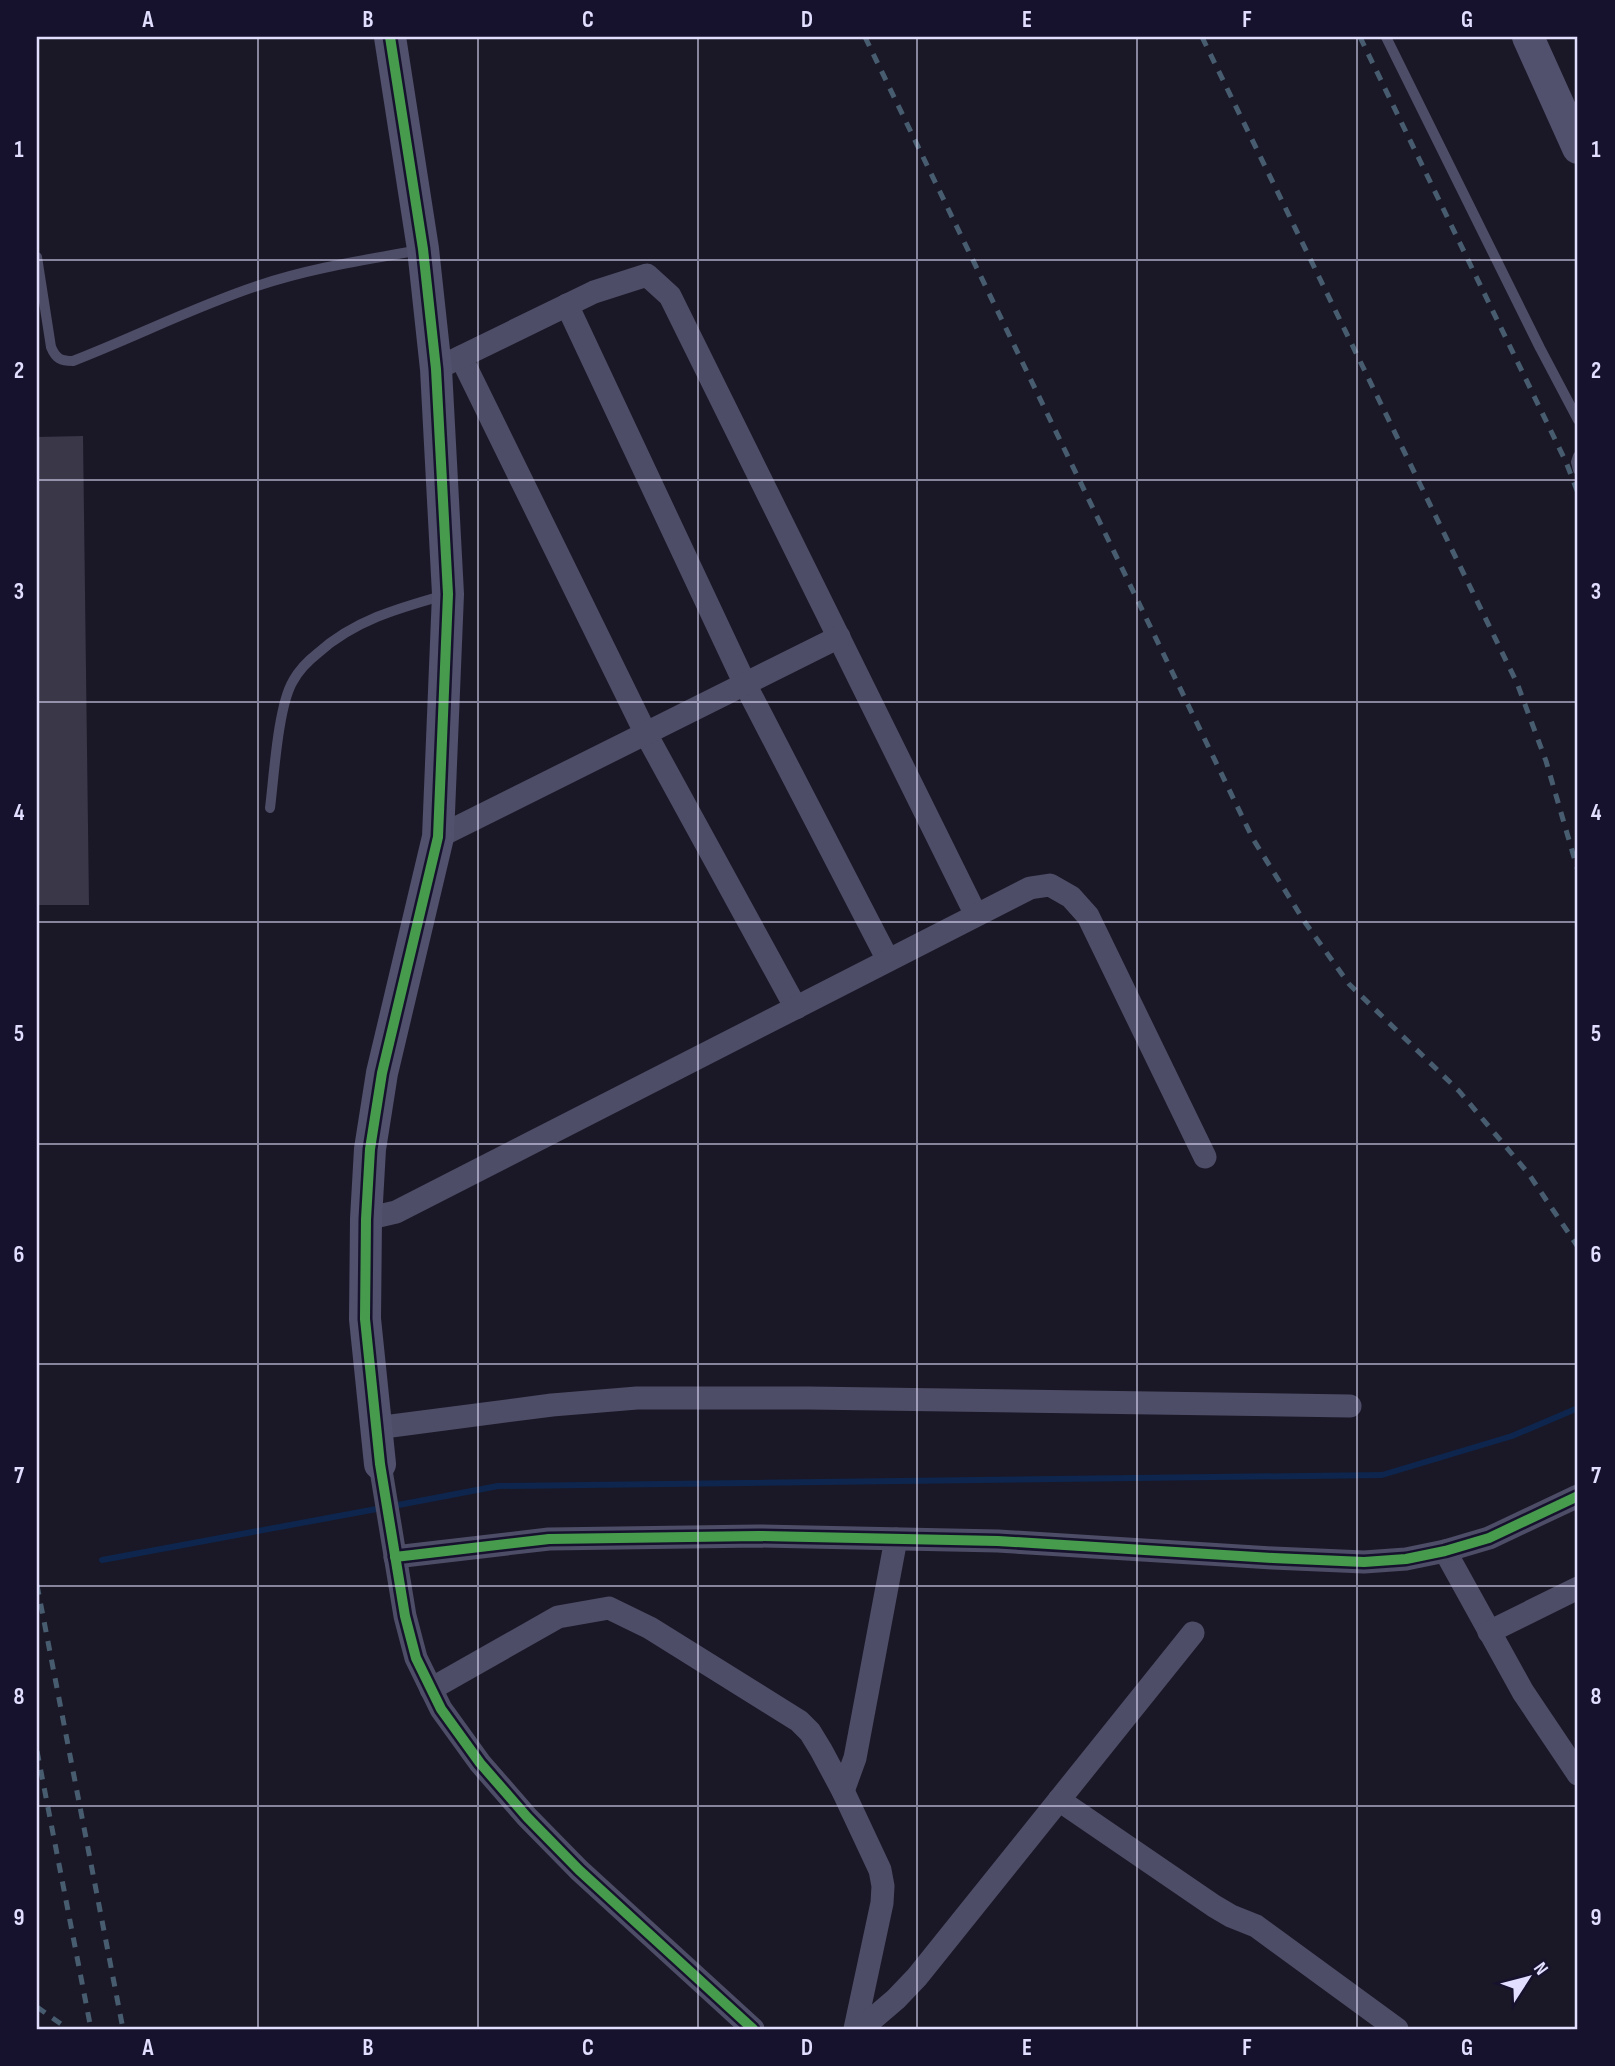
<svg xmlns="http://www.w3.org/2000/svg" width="1615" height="2066" viewBox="0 0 1615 2066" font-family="'Sofia Sans Condensed',sans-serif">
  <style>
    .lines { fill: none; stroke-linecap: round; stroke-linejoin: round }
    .stream { stroke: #0e264d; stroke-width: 6 }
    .building { fill: #393748 }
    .lane { stroke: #4e4d67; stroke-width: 10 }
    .street { stroke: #4e4d67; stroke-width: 23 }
    .secondary { stroke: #51506d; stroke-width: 32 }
    .rail { stroke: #475d6f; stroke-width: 5; stroke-dasharray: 10 9; stroke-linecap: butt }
    .cycleway-casing { stroke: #16122d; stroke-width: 15 }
    .cycleway { stroke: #469c4c; stroke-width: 10 }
    .grid { fill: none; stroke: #e1deff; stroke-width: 2; stroke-opacity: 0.55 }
    .neatline { fill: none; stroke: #e1deff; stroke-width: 2.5 }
    .grid-label { font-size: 23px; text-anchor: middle; font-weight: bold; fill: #e1deff }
  </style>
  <rect width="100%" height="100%" fill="#1a1827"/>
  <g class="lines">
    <!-- stream -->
    <g class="stream">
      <path d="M393,1506l105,-20 884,-11 130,-39 66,-28"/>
      <path d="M102,1560l280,-52"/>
    </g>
  </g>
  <!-- building -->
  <path class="building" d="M83,436l6,469h-52v-468z"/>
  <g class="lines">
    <!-- lane -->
    <g class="lane">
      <path d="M1386,37l154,311 38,72"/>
      <path d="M37,257l14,90c5,12 10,14 22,14 62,-24 121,-54 184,-75 53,-18 108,-26 163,-36"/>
      <path d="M1578,456l-2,6 2,8"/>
      <path d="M270,808c4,-32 8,-102 23,-127 6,-11 16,-21 25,-28 37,-33 81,-45 127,-58"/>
    </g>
    <!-- street -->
    <g class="street">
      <path d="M567,305l178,379 143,276"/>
      <path d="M461,357l185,377 150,274"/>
      <path d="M436,369l158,-77 53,-17 23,21 306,619"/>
      <path d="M438,837l401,-200"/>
      <path d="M366,1219l30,-7 634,-324 20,-3 21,12 17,19 117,241"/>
      <path d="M376,1428l176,-23 85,-7h171l542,8"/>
      <path d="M380,1464l25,152 11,42 25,51 39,54 47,54 52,53 174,159"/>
      <path d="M1445,1551l78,141 55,82"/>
      <path d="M395,1557l154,-18 209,-3 240,5 275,17 91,4 42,-3 39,-8 44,-13 89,-42"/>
      <path d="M1489,1632l89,-44"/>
      <path d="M431,1689l127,-72 51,-9 41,20 149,93 11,11 11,18 22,41 37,79 3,16 -1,17 -27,126"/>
      <path d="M843,1791l12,-33 41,-219"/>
      <path d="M1059,1800l155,106 17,10 25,10 141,103"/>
      <path d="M861,2029l35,-30 21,-22 276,-344"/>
    </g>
    <!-- secondary -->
    <g class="secondary">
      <path d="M1528,37l50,111"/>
      <path d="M380,1464l-15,-145 1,-100 4,-70 12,-76 56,-236 10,-243 -12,-225 -13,-120 -33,-212"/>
    </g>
    <!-- rail -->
    <g class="rail">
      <path d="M865,37l388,802 51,82 45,63 110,107 69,82 50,74"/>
      <path d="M1202,37l315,646 29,78 32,110"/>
      <path d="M1360,37l206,425 12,31"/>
      <path d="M37,1585l86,444"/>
      <path d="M37,1751l54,278"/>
      <path d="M37,2007l31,22"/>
    </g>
    <!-- cycleway casing -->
    <g class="cycleway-casing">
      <g id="cycleway">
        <path d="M390,37l33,212 13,120 12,225 -10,243 -56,236 -12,76 -4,70 -1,100 15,145 25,152 11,42 25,51 39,54 47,54 52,53 174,159"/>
        <path d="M395,1557l154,-18 209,-3 240,5 275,17 91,4 42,-3 39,-8 44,-13 89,-42"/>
      </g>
    </g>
    <!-- cycleway -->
    <use href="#cycleway" class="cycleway"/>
  </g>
  <!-- grid -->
  <path class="grid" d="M258,37v1992M478,37v1992M698,37v1992M917,37v1992M1137,37v1992M1357,37v1992M37,260h1541M37,480h1541M37,702h1541M37,922h1541M37,1144h1541M37,1364h1541M37,1586h1541M37,1806h1541"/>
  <!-- border -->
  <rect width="1615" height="2066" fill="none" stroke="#16122d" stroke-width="77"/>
  <!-- north arrow -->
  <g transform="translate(1528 1978) rotate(54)" stroke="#16122d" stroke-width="5" paint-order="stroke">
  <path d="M0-5L12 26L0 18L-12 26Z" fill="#e1deff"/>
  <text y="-10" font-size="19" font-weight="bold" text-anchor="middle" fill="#e1deff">N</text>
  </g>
  <rect x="38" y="38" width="1538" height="1990" class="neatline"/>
  <g class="grid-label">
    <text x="148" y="27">A</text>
    <text x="368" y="27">B</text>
    <text x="588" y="27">C</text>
    <text x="807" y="27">D</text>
    <text x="1027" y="27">E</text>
    <text x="1247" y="27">F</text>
    <text x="1467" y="27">G</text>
    <text x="19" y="157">1</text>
    <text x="1596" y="157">1</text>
    <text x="19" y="378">2</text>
    <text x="1596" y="378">2</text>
    <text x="19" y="599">3</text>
    <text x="1596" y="599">3</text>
    <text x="19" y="820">4</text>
    <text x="1596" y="820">4</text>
    <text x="19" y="1041">5</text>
    <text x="1596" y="1041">5</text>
    <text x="19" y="1262">6</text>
    <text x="1596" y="1262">6</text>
    <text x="19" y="1483">7</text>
    <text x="1596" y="1483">7</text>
    <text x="19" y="1704">8</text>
    <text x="1596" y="1704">8</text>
    <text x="19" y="1925">9</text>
    <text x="1596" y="1925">9</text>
    <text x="148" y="2055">A</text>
    <text x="368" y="2055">B</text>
    <text x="588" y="2055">C</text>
    <text x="807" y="2055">D</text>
    <text x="1027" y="2055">E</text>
    <text x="1247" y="2055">F</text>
    <text x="1467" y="2055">G</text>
  </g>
</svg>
